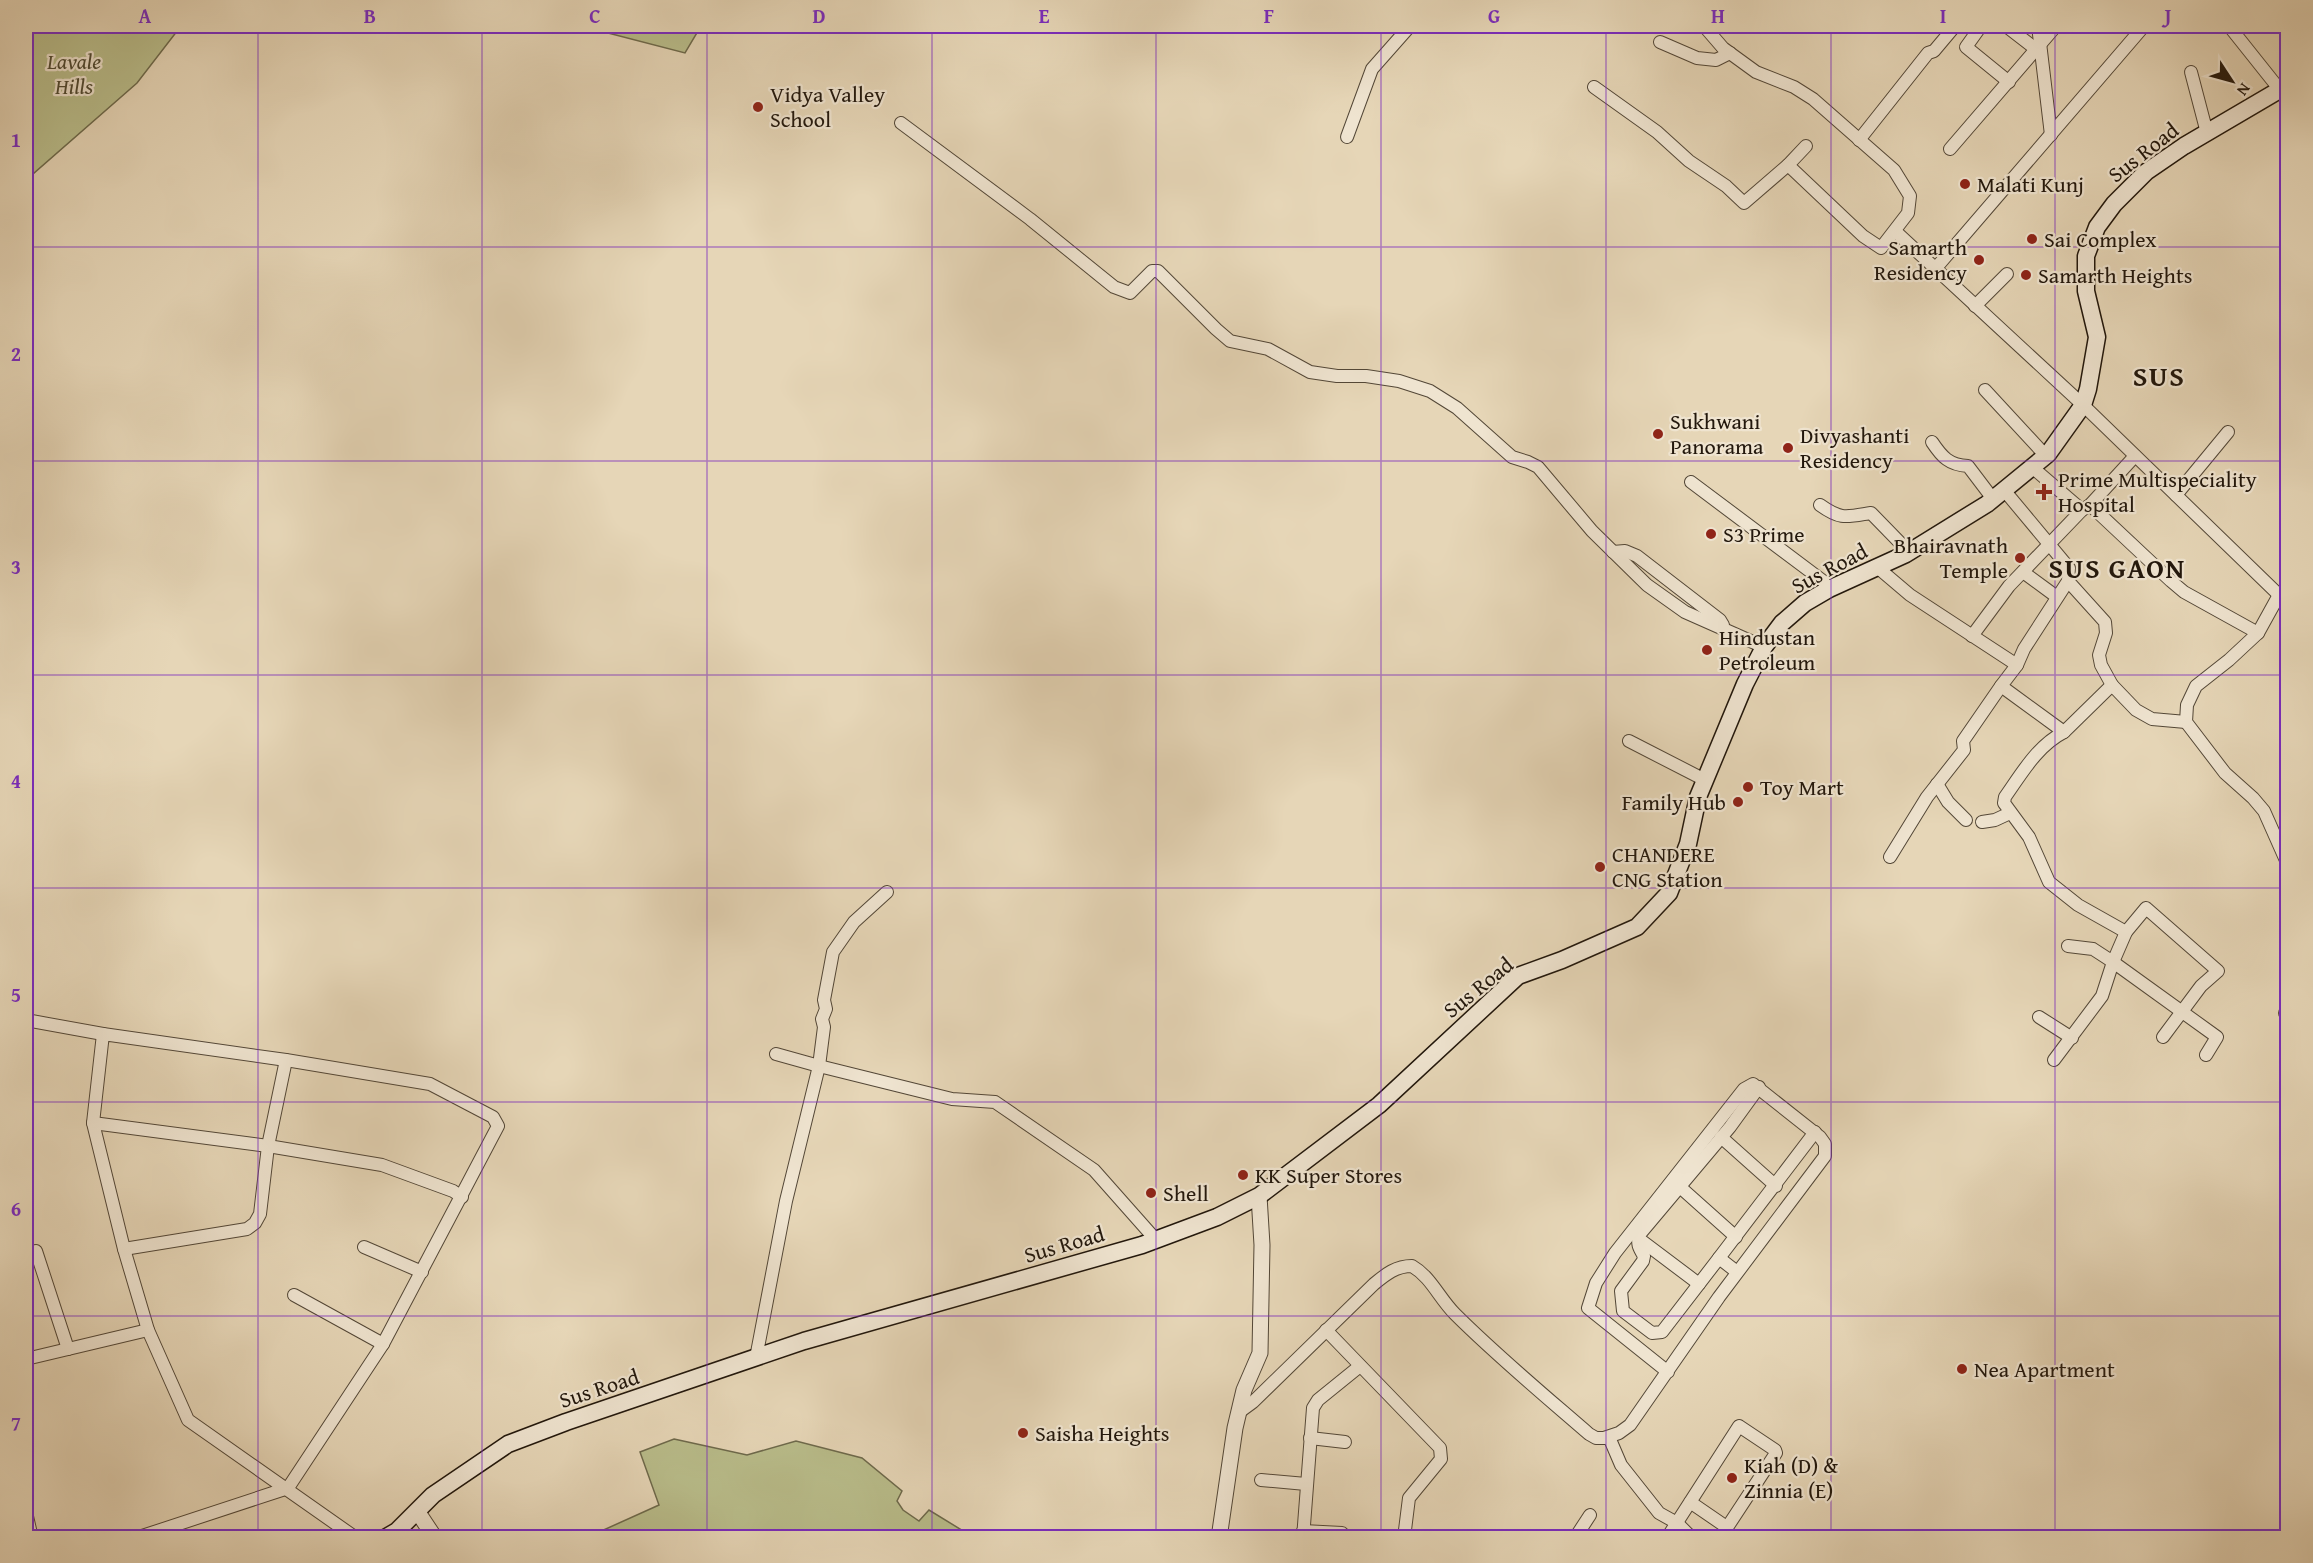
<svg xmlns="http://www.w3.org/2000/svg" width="2313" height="1563" viewBox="0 0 2313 1563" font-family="'Gentium Book Plus',serif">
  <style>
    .green { fill: #b9bd8b; stroke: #6e6a4c; stroke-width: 1.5 }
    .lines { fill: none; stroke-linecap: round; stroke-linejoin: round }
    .minor-casing { stroke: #534737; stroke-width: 14 }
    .tertiary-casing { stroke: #534737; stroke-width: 17 }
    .secondary-casing { stroke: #22170c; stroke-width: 19 }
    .minor { stroke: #efe4d0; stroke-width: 12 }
    .tertiary { stroke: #efe4d0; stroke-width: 15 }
    .secondary { stroke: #efe4d0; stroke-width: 16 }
    .grid { fill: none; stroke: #7b2cbf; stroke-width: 1.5; stroke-opacity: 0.55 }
    .poi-dot { fill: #8f2418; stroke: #efe4d0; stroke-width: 2 }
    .labels { text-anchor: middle; stroke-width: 4.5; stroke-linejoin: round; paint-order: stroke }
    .park-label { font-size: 22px; font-style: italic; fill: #4f4932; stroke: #efe4d0 }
    .poi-label { font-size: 22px; fill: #22170c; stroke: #efe4d0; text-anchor: start }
    .street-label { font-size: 22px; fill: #22170c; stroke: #efe4d0 }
    .district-label { font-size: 28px; font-weight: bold; letter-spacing: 1.5px; fill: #22170c; stroke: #efe4d0 }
    .neatline { fill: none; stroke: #7b2cbf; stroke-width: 2 }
    .grid-label { font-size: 20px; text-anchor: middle; font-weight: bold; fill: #7b2cbf }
  </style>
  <rect width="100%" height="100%" fill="#e6d6b7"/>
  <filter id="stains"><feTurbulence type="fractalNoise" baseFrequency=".00333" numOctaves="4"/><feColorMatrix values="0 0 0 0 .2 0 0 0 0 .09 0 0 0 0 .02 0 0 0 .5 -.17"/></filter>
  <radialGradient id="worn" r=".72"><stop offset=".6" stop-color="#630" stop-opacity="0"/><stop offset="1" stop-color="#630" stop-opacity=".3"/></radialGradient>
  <!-- green -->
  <g class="green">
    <path d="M26,26h155l-44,57 -111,97z"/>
    <path d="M581,26h120l-16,27z"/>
    <path d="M674,1439l73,16 49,-14 66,17 40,33 -5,10 6,9 16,11 10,-11 44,27h-385l71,-32 -19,-53z"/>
  </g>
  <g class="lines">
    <!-- minor casing -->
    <g class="minor-casing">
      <g id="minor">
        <path d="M1704,26l19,22 33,24 38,15 19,12 81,71 16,26 -2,17 -27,35 -18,-12 -75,-71 18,-19"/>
        <path d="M1981,26l-15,21 43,35"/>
        <path d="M2006,26l31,24"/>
        <path d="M2038,26l13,109"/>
        <path d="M2229,26l51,64"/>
        <path d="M1660,42l37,16 19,2 14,-7"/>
        <path d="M2191,72l16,61"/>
        <path d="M1594,87l63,45 32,29 37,25 18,17 44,-38"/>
        <path d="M901,123l129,96 84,68 16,6 22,-22h6l58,58 14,12 38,8 42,23 27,4h29l33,5 31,10 27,17 55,49 16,5 10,5 54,64 55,54 38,27 79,35"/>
        <path d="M1347,137l25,-68 38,-43"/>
        <path d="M1859,140l69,-87 6,-2 21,-25"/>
        <path d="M1950,149l106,-123"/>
        <path d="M1896,232l187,173 196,190 9,6"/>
        <path d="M1935,269l209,-243"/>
        <path d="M1975,306l32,-32"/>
        <path d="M1985,390l61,66"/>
        <path d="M1932,442c10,15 17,23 36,24l25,33"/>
        <path d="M2032,467l50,43 8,-5 45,-49"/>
        <path d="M1691,482l132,99 6,8"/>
        <path d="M2004,490l65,78 -1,13 -44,68 -7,16"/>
        <path d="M2176,495l52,-63"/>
        <path d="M1820,505c21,15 26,12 51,8l38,39"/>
        <path d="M2090,505l81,76 13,11 74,41"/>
        <path d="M1613,552l12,-1 12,5 83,64 3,5"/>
        <path d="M1877,567l33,28 107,70 -16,21 63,46 48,-47 24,25 16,9 34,3"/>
        <path d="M2023,572l34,25"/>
        <path d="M2068,581l37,41 1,11 -7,22 2,10 11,20"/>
        <path d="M2279,595l-21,38 -29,27 -33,26 -9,19 -1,17 39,51 28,25 11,13 24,54"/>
        <path d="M1972,636l37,-50 73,-76"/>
        <path d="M2064,732c-27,14 -42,41 -59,65l-1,6 25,34 20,45 29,23 48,27"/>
        <path d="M1629,741l76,39"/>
        <path d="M1937,784l11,18 18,18"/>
        <path d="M1982,822l13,-2 15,-7"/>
        <path d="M1890,857l37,-60 37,-47 -1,-9 38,-55"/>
        <path d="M2068,946l25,3 20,13 13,-30 20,-24 72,63 -17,15 -38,51"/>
        <path d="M2288,1010l-3,3 3,2"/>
        <path d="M2039,1017l33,21"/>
        <path d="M26,1020l77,14"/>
        <path d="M776,1054l43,12 133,33 43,3 99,68 62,70"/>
        <path d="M2054,1060l48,-64 11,-34 104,75 -11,18"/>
        <path d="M93,1123l175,23 114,19 71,26 9,6"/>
        <path d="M1721,1137l55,49"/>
        <path d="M1680,1187l56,50"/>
        <path d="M1638,1238l61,46"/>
        <path d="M364,1247l58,25"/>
        <path d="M124,1249l123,-20 8,-6 5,-9 8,-68 18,-86"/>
        <path d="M36,1251l32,98"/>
        <path d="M1719,1258l-57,74 -10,1 -29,-22 -2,-20 22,-30 1,-5c-5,-8 -8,-13 -4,-22l90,-107 29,-40"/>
        <path d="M1737,1272l-18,-14 96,-126"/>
        <path d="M294,1295l89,49"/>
        <path d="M1326,1330l114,118 1,11 -32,39 -5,40"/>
        <path d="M756,1358l30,-157 33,-135 5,-39 -2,-8 4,-10 -2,-9 9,-48 21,-30 33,-30"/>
        <path d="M26,1359l122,-29"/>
        <path d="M1238,1413l15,-11 121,-118c12,-10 22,-18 38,-18 19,11 27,32 43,48 42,42 89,81 134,120l7,4h8l15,-5 11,-8 89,-128 106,-141v-12l-5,-7 -67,-53 -9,5 -129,164 -19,30 -8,25 80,64"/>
        <path d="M1609,1437l12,28 38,48 18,10 15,15"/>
        <path d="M1310,1438l35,4"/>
        <path d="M1261,1480l45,4"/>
        <path d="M26,1512l6,26"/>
        <path d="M1303,1531l39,2"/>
        <path d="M136,1538l152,-50 95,-144 115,-218 -5,-9 -63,-33 -144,-24 -183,-26 -10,89 31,126 24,81 40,90 168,118"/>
        <path d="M1303,1538l10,-130 5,-8 42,-34"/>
        <path d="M1575,1538l15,-23"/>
        <path d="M1667,1538l72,-112 36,24 1,3 -48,73h-3l-35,-24"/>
      </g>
    </g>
    <!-- tertiary casing -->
    <g class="tertiary-casing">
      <g id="tertiary">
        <path d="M417,1511l18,27"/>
        <path d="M1219,1538l16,-110 9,-38 16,-37 2,-108 -3,-49"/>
      </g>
    </g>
    <!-- secondary casing -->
    <g class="secondary-casing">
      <path id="secondary" d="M385,1538l12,-7 36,-36 75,-51 58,-22 238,-81 338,-96 75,-28 42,-21 120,-91 139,-129 44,-16 75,-33 32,-34 19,-49 10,-47 47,-113 19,-37 18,-24 23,-20 24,-14 77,-35 81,-50 61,-50 35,-49 5,-16 9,-52 -11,-46v-35l11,-29 17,-23 32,-32 38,-26 104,-61"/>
    </g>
    <!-- minor -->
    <use href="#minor" class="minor"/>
    <!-- tertiary -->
    <use href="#tertiary" class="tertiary"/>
    <!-- secondary -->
    <use href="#secondary" class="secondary"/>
  </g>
  <!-- grid -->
  <path class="grid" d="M258,26v1512M482,26v1512M707,26v1512M932,26v1512M1156,26v1512M1381,26v1512M1606,26v1512M1831,26v1512M2055,26v1512M26,247h2262M26,461h2262M26,675h2262M26,888h2262M26,1102h2262M26,1316h2262"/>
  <!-- markers -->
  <g class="poi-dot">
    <circle cx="758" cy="107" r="6"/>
    <circle cx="1965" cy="184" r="6"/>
    <circle cx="2032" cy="239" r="6"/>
    <circle cx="1979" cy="260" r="6"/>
    <circle cx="2026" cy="275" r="6"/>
    <circle cx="1658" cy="434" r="6"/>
    <circle cx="1788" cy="448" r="6"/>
    <path d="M2041 483h6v6h6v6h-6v6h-6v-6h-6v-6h6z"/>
    <circle cx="1711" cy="534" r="6"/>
    <circle cx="2020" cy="558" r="6"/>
    <circle cx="1707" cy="650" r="6"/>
    <circle cx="1748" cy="787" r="6"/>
    <circle cx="1738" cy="802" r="6"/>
    <circle cx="1600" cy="867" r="6"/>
    <circle cx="1243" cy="1175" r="6"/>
    <circle cx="1151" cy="1193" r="6"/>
    <circle cx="1962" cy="1369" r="6"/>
    <circle cx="1023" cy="1433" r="6"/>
    <circle cx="1732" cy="1478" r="6"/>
  </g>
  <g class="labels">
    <!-- park labels -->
    <g class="park-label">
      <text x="74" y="69">Lavale<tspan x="74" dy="25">Hills</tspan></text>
    </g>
    <!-- poi labels -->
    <g class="poi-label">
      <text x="770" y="102">Vidya Valley<tspan x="770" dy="25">School</tspan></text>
      <text x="1977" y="192">Malati Kunj</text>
      <text x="2044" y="247">Sai Complex</text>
      <text x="1967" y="255" text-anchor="end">Samarth<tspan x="1967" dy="25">Residency</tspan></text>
      <text x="2038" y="283">Samarth Heights</text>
      <text x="1670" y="429">Sukhwani<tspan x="1670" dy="25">Panorama</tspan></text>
      <text x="1800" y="443">Divyashanti<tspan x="1800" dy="25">Residency</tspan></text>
      <text x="2058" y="487">Prime Multispeciality<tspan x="2058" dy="25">Hospital</tspan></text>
      <text x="1723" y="542">S3 Prime</text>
      <text x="2008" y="553" text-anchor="end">Bhairavnath<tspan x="2008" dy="25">Temple</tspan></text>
      <text x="1719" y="645">Hindustan<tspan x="1719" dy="25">Petroleum</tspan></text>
      <text x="1760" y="795">Toy Mart</text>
      <text x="1726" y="810" text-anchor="end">Family Hub</text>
      <text x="1612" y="862">CHANDERE<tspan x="1612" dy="25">CNG Station</tspan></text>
      <text x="1255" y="1183">KK Super Stores</text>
      <text x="1163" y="1201">Shell</text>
      <text x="1974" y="1377">Nea Apartment</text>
      <text x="1035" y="1441">Saisha Heights</text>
      <text x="1744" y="1473">Kiah (D) &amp;<tspan x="1744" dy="25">Zinnia (E)</tspan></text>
    </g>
    <!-- street labels -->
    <g class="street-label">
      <text transform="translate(2143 152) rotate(-38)" y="8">Sus Road</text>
      <text transform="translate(1829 568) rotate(-28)" y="8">Sus Road</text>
      <text transform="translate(1478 987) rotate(-39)" y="8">Sus Road</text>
      <text transform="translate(1064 1244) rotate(-16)" y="8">Sus Road</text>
      <text transform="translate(599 1388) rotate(-18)" y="8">Sus Road</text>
    </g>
    <!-- district labels -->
    <g class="district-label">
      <text x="2159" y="386">SUS</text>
      <text x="2117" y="578">SUS GAON</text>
    </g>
  </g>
  <!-- margin -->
  <rect width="2313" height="1563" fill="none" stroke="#e6d6b7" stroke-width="66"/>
  <!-- north arrow -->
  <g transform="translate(2232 81) rotate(126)" stroke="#efe4d0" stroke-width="4.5" paint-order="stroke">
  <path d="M0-4.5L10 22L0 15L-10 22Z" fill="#22170c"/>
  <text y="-9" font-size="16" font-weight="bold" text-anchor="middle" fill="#22170c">N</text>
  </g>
  <rect x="33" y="33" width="2247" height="1497" class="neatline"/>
  <g class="grid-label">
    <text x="145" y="23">A</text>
    <text x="370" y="23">B</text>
    <text x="595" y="23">C</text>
    <text x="819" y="23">D</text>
    <text x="1044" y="23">E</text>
    <text x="1269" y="23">F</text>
    <text x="1494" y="23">G</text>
    <text x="1718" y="23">H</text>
    <text x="1943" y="23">I</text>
    <text x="2168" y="23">J</text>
    <text x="16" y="147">1</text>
    <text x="16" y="361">2</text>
    <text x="16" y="574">3</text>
    <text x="16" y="788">4</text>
    <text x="16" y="1002">5</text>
    <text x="16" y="1216">6</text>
    <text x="16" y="1430">7</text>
  </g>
  <rect width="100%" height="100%" filter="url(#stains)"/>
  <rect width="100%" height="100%" fill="url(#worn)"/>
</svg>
